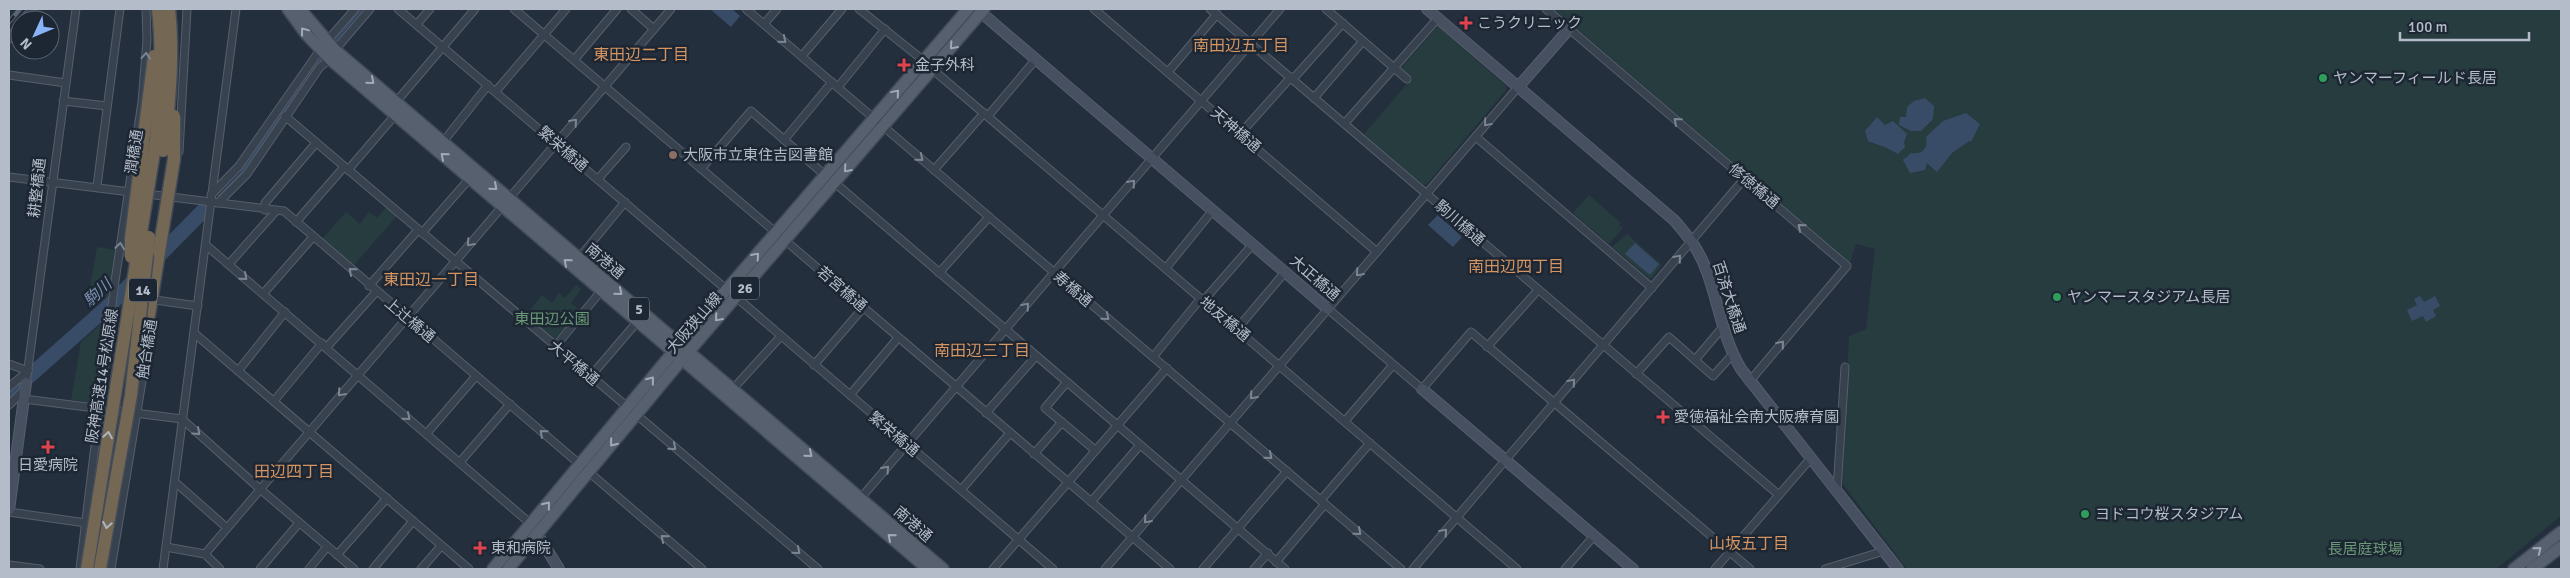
<svg xmlns="http://www.w3.org/2000/svg" width="2570" height="578" viewBox="0 0 2570 578" font-family="Signika,'Noto Sans JP',sans-serif">
  <style>
    .green { fill: #263c3f }
    .water { fill: #394c67 }
    .lines { fill: none; stroke-linecap: round; stroke-linejoin: round }
    .stream { stroke: #394c67; stroke-width: 2.5 }
    .river { stroke: #394c67; stroke-width: 15 }
    .street-casing { stroke: #565f6c; stroke-width: 9 }
    .secondary-casing { stroke: #565f6c; stroke-width: 12 }
    .primary-casing { stroke: #414a57; stroke-width: 14 }
    .highway-casing { stroke: #434c59; stroke-width: 15 }
    .street { stroke: #38414e; stroke-width: 7 }
    .secondary { stroke: #465061; stroke-width: 10 }
    .primary { stroke: #56606e; stroke-width: 11 }
    .highway { stroke: #746855; stroke-width: 12 }
    .rail-casing { stroke: #5a6575; stroke-width: 4.5 }
    .rail { stroke: #1d2633; stroke-width: 2.5; stroke-dasharray: 8; stroke-linecap: butt }
    .highway-bridge-casing { stroke: #434c59; stroke-width: 15; stroke-linecap: butt }
    .highway-bridge { stroke: #746855; stroke-width: 12 }
    .oneway { stroke: #a1aab7 }
    .oneway2 { stroke: #7c8592 }
    .oneway3 { stroke: #aeb4bd }
    .health-dot { fill: #e0444e; stroke: #1d2633; stroke-width: 2 }
    .leisure-dot { fill: #2e9e5b; stroke: #1d2633; stroke-width: 2 }
    .education-dot { fill: #8d6e63; stroke: #1d2633; stroke-width: 2 }
    .labels { text-anchor: middle; stroke-width: 5; stroke-linejoin: round; paint-order: stroke }
    .shield { fill: #1d2633; stroke: #878f9c; stroke-width: 1 }
    .shield-label { font-size: 14px; font-weight: bold; fill: #b4bcc9 }
    .poi-label { font-size: 15px; fill: #b4bcc9; stroke: #1d2633; text-anchor: start }
    .street-label { font-size: 15px; fill: #b4bcc9; stroke: #1d2633 }
    .park-label { font-size: 15px; fill: #6b9a76; stroke: #1d2633 }
    .neighbourhood-label { font-size: 16px; fill: #d59563; stroke: #1d2633 }
    .water-label { font-size: 16px; font-style: italic; fill: #7c92b1; stroke: #1d2633 }
  </style>
  <rect width="100%" height="100%" fill="#242f3e"/>
  <!-- green -->
  <g class="green">
    <path d="M1554,9h1007v507l-65,53h-589l-65,-86 7,-147 17,-7 9,-80 -19,-5 -6,19z"/>
    <path d="M1438,26l68,60v4l-79,94 -4,1 -59,-51 48,-56 -11,-10z"/>
    <path d="M1589,195l32,28 -2,2 4,3 -14,16 -36,-31z"/>
    <path d="M387,206l11,9 -45,51 -31,-27 24,-27 14,12 9,-12 8,6z"/>
    <path d="M1627,234l35,31 -10,13h-3l-37,-31z"/>
    <path d="M97,247l18,3 -6,46 -9,8 -11,-12z"/>
    <path d="M576,285l5,4 -10,14 9,7 -24,30h-3l-28,-24 17,-21 10,8 7,-10 6,5z"/>
    <path d="M108,318l-10,85 -27,-3 10,-58z"/>
  </g>
  <!-- water -->
  <g class="water">
    <path d="M710,9h22l8,7 -9,11z"/>
    <path d="M1925,98l9,8 -1,13 -12,12h-10l-12,-6 1,-8h6l1,-10 7,-6z"/>
    <path d="M1966,113l14,11 -9,18 -2,-1 -17,12 -15,19 -10,-9 -2,7 -15,3 -7,-13 8,-7c11,2 18,-5 15,-16l17,-16z"/>
    <path d="M1877,117l8,8 8,-4 14,13 -3,8 1,5 -7,7 -11,-6 -19,-7 -3,-10z"/>
    <path d="M1438,215l24,22 -9,10 -25,-22z"/>
    <path d="M1635,243l24,21 -9,11 -25,-21z"/>
    <path d="M2420,296l4,6 11,-6 5,10 -7,4 3,6 -10,6 -3,-6 -11,5 -5,-11 10,-5 -3,-6z"/>
  </g>
  <g class="lines">
    <!-- stream -->
    <g class="stream">
      <path d="M334,42l28,-33"/>
      <path d="M219,196l22,-23 82,-117"/>
    </g>
    <!-- river -->
    <path class="river" d="M9,394l104,-92 90,-91"/>
    <!-- street casing -->
    <g class="street-casing">
      <g id="street">
        <path d="M398,9l329,281"/>
        <path d="M514,9l656,560"/>
        <path d="M631,9l23,20"/>
        <path d="M746,9l655,560"/>
        <path d="M859,9l65,52"/>
        <path d="M1094,9l283,243"/>
        <path d="M1210,9l569,486"/>
        <path d="M1326,9l81,70"/>
        <path d="M1546,9l301,257 -98,116"/>
        <path d="M23,20l9,-11"/>
        <path d="M417,24l13,-15"/>
        <path d="M764,24l13,-15"/>
        <path d="M9,39l11,-15"/>
        <path d="M327,41l28,-32"/>
        <path d="M335,50l35,-41"/>
        <path d="M802,56l40,-47"/>
        <path d="M574,60l43,-51"/>
        <path d="M932,69l585,500"/>
        <path d="M1168,72l49,-58"/>
        <path d="M9,75l57,8"/>
        <path d="M1293,79l50,-56"/>
        <path d="M838,87l47,-58"/>
        <path d="M496,91l70,-82"/>
        <path d="M1314,98l49,-57"/>
        <path d="M63,101l44,5"/>
        <path d="M396,102l79,-93"/>
        <path d="M285,116l533,453"/>
        <path d="M988,116l48,-57"/>
        <path d="M1345,123l93,-105"/>
        <path d="M1240,134l51,-57"/>
        <path d="M1476,137l176,151"/>
        <path d="M784,140l48,-58"/>
        <path d="M443,142l45,-57"/>
        <path d="M179,152l8,-143"/>
        <path d="M701,169l50,-58 75,65"/>
        <path d="M348,170l48,-56"/>
        <path d="M934,170l50,-57"/>
        <path d="M9,177l275,34 418,358"/>
        <path d="M598,179l28,-32"/>
        <path d="M835,183l450,386"/>
        <path d="M97,186l23,-177"/>
        <path d="M211,195l28,-29 81,-116"/>
        <path d="M218,203l29,-29 73,-107 10,-8"/>
        <path d="M265,210v-7l51,-60"/>
        <path d="M296,222l48,-55"/>
        <path d="M422,233l48,-55"/>
        <path d="M207,246l324,278"/>
        <path d="M579,258l46,-56"/>
        <path d="M229,264l47,-53"/>
        <path d="M1166,268l47,-58"/>
        <path d="M939,273l50,-56"/>
        <path d="M369,286l49,-56"/>
        <path d="M263,294l50,-57"/>
        <path d="M736,297l317,272"/>
        <path d="M155,300l43,6"/>
        <path d="M1204,300l49,-56"/>
        <path d="M1328,309l94,80 49,-57 279,237"/>
        <path d="M1237,329l48,-57"/>
        <path d="M194,333l275,236"/>
        <path d="M555,347l46,-56"/>
        <path d="M1487,347l51,-57"/>
        <path d="M326,348l50,-56"/>
        <path d="M1153,357l48,-59"/>
        <path d="M1695,360l27,-32"/>
        <path d="M9,364l19,7"/>
        <path d="M814,365l49,-57"/>
        <path d="M238,371l47,-59"/>
        <path d="M1636,374l33,-37 44,39 19,-21"/>
        <path d="M590,377l47,-55"/>
        <path d="M1067,382l-22,26 50,42"/>
        <path d="M26,383l50,-374"/>
        <path d="M9,387l19,-16"/>
        <path d="M732,390l49,-54"/>
        <path d="M850,395l48,-57"/>
        <path d="M24,399l158,20 78,70 94,80"/>
        <path d="M274,401l48,-58"/>
        <path d="M9,405l16,-16"/>
        <path d="M986,413l50,-57"/>
        <path d="M1345,421l48,-56"/>
        <path d="M427,433l49,-57"/>
        <path d="M1034,454l28,-32"/>
        <path d="M460,462l50,-58"/>
        <path d="M175,482l52,46"/>
        <path d="M961,490l49,-57"/>
        <path d="M1837,490l8,-123"/>
        <path d="M859,500l421,-491"/>
        <path d="M1321,500l49,-57"/>
        <path d="M1091,502l49,-57"/>
        <path d="M9,512l77,11"/>
        <path d="M166,547l39,7 15,15"/>
        <path d="M205,554l466,-545"/>
        <path d="M337,555l50,-57"/>
        <path d="M1276,562l49,-58"/>
        <path d="M9,565l31,4"/>
        <path d="M80,569l35,-288 27,-179 5,-62 -1,-31"/>
        <path d="M111,569l35,-212"/>
        <path d="M163,569l73,-560"/>
        <path d="M260,569l39,-46"/>
        <path d="M309,569l18,-22"/>
        <path d="M373,569l40,-48"/>
        <path d="M421,569l20,-23"/>
        <path d="M993,569l174,-201"/>
        <path d="M1105,569l414,-483"/>
        <path d="M1203,569l84,-98"/>
        <path d="M1254,569l14,-16"/>
        <path d="M1413,569l331,-390"/>
        <path d="M1565,569l29,-33"/>
        <path d="M1715,569l96,-111"/>
        <path d="M1825,569l59,-18"/>
      </g>
    </g>
    <!-- secondary casing -->
    <g class="secondary-casing">
      <g id="secondary">
        <path d="M977,9l351,300"/>
        <path d="M1427,9l247,211c14,16 26,31 33,52 12,33 16,67 34,97l157,200"/>
        <path d="M1519,86l50,-57"/>
        <path d="M1422,389l211,180"/>
        <path d="M9,510l17,-127"/>
        <path d="M531,524l28,45"/>
      </g>
    </g>
    <!-- primary casing -->
    <g class="primary-casing">
      <g id="primary">
        <path d="M288,9l19,26 23,24 598,510"/>
        <path d="M300,9l35,41 608,519"/>
        <path d="M493,569l187,-225 288,-335"/>
        <path d="M508,569l175,-211 301,-349"/>
        <path d="M2514,569l47,-37"/>
        <path d="M2532,569l29,-22"/>
      </g>
    </g>
    <!-- highway casing -->
    <g class="highway-casing">
      <path id="highway" d="M139,363l7,-30 13,-81"/>
    </g>
    <!-- street -->
    <use href="#street" class="street"/>
    <!-- secondary -->
    <use href="#secondary" class="secondary"/>
    <!-- primary -->
    <use href="#primary" class="primary"/>
    <!-- highway -->
    <use href="#highway" class="highway"/>
    <!-- rail casing -->
    <g class="rail-casing">
      <path id="rail" d="M9,22l11,-13"/>
    </g>
    <!-- rail -->
    <use href="#rail" class="rail"/>
    <!-- highway-bridge casing -->
    <g class="highway-bridge-casing">
      <g id="highway-bridge">
        <path d="M163,151c7,-47 11,-95 6,-142"/>
        <path d="M159,252l15,-93v-43"/>
        <path d="M131,257v-19l23,-182"/>
        <path d="M87,569l69,-430c4,-44 7,-86 2,-130"/>
        <path d="M100,569l31,-174 18,-158"/>
      </g>
    </g>
    <!-- highway-bridge -->
    <use href="#highway-bridge" class="highway-bridge"/>
  </g>
  <!-- one-way arrows -->
  <defs><path id="oneway-chevron" d="M-2-3.5L2.5 0L-2 3.5" fill="none" stroke-width="1.6" stroke-linecap="round" stroke-linejoin="round" transform="scale(1.25)"/></defs>
  <g class="oneway">
    <use href="#oneway-chevron" transform="translate(304 31) rotate(-127)"/>
    <use href="#oneway-chevron" transform="translate(953 46) rotate(131)"/>
    <use href="#oneway-chevron" transform="translate(371 81) rotate(41)"/>
    <use href="#oneway-chevron" transform="translate(896 93) rotate(-50)"/>
    <use href="#oneway-chevron" transform="translate(444 156) rotate(-139)"/>
    <use href="#oneway-chevron" transform="translate(847 169) rotate(131)"/>
    <use href="#oneway-chevron" transform="translate(494 187) rotate(41)"/>
    <use href="#oneway-chevron" transform="translate(756 256) rotate(-49)"/>
    <use href="#oneway-chevron" transform="translate(567 262) rotate(-139)"/>
    <use href="#oneway-chevron" transform="translate(619 292) rotate(40)"/>
    <use href="#oneway-chevron" transform="translate(718 318) rotate(131)"/>
    <use href="#oneway-chevron" transform="translate(651 380) rotate(-51)"/>
    <use href="#oneway-chevron" transform="translate(613 443) rotate(129)"/>
    <use href="#oneway-chevron" transform="translate(809 454) rotate(40)"/>
    <use href="#oneway-chevron" transform="translate(547 505) rotate(-51)"/>
    <use href="#oneway-chevron" transform="translate(891 537) rotate(-139)"/>
    <use href="#oneway-chevron" transform="translate(2538 550) rotate(-39)"/>
  </g>
  <g class="oneway2">
    <use href="#oneway-chevron" transform="translate(783 40) rotate(40)"/>
    <use href="#oneway-chevron" transform="translate(146 56) rotate(-86)"/>
    <use href="#oneway-chevron" transform="translate(1677 121) rotate(-139)"/>
    <use href="#oneway-chevron" transform="translate(574 122) rotate(-49)"/>
    <use href="#oneway-chevron" transform="translate(1487 123) rotate(130)"/>
    <use href="#oneway-chevron" transform="translate(920 158) rotate(39)"/>
    <use href="#oneway-chevron" transform="translate(1132 183) rotate(-49)"/>
    <use href="#oneway-chevron" transform="translate(1801 227) rotate(-140)"/>
    <use href="#oneway-chevron" transform="translate(470 243) rotate(131)"/>
    <use href="#oneway-chevron" transform="translate(120 246) rotate(-82)"/>
    <use href="#oneway-chevron" transform="translate(1678 258) rotate(-50)"/>
    <use href="#oneway-chevron" transform="translate(352 271) rotate(-139)"/>
    <use href="#oneway-chevron" transform="translate(1359 273) rotate(131)"/>
    <use href="#oneway-chevron" transform="translate(244 277) rotate(41)"/>
    <use href="#oneway-chevron" transform="translate(1026 306) rotate(-49)"/>
    <use href="#oneway-chevron" transform="translate(1106 317) rotate(40)"/>
    <use href="#oneway-chevron" transform="translate(1781 344) rotate(-50)"/>
    <use href="#oneway-chevron" transform="translate(1572 382) rotate(-50)"/>
    <use href="#oneway-chevron" transform="translate(341 393) rotate(131)"/>
    <use href="#oneway-chevron" transform="translate(1253 396) rotate(131)"/>
    <use href="#oneway-chevron" transform="translate(407 417) rotate(41)"/>
    <use href="#oneway-chevron" transform="translate(197 432) rotate(42)"/>
    <use href="#oneway-chevron" transform="translate(543 433) rotate(-139)"/>
    <use href="#oneway-chevron" transform="translate(673 447) rotate(40)"/>
    <use href="#oneway-chevron" transform="translate(1269 456) rotate(40)"/>
    <use href="#oneway-chevron" transform="translate(886 469) rotate(-48)"/>
    <use href="#oneway-chevron" transform="translate(1147 520) rotate(131)"/>
    <use href="#oneway-chevron" transform="translate(1358 532) rotate(41)"/>
    <use href="#oneway-chevron" transform="translate(1444 532) rotate(-49)"/>
    <use href="#oneway-chevron" transform="translate(664 538) rotate(-140)"/>
    <use href="#oneway-chevron" transform="translate(797 551) rotate(40)"/>
  </g>
  <g class="oneway3">
    <use href="#oneway-chevron" transform="translate(108 435) rotate(-81)"/>
    <use href="#oneway-chevron" transform="translate(107 525) rotate(100)"/>
  </g>
  <!-- markers -->
  <g class="health-dot">
    <path d="M1463.5 15.5h5v5h5v5h-5v5h-5v-5h-5v-5h5z"/>
    <path d="M901.5 57.5h5v5h5v5h-5v5h-5v-5h-5v-5h5z"/>
    <path d="M1660.5 409.5h5v5h5v5h-5v5h-5v-5h-5v-5h5z"/>
    <path d="M45.5 439.5h5v5h5v5h-5v5h-5v-5h-5v-5h5z"/>
    <path d="M477.5 540.5h5v5h5v5h-5v5h-5v-5h-5v-5h5z"/>
  </g>
  <g class="leisure-dot">
    <circle cx="2323" cy="78" r="5"/>
    <circle cx="2057" cy="297" r="5"/>
    <circle cx="2085" cy="514" r="5"/>
  </g>
  <circle class="education-dot" cx="673" cy="155" r="5"/>
  <g class="labels">
    <!-- shield labels -->
    <g class="shield">
      <rect x="731" y="276.5" width="28" height="23" rx="4"/>
      <rect x="129" y="278.5" width="28" height="23" rx="4"/>
      <rect x="629" y="297.5" width="20" height="23" rx="4"/>
    </g>
    <g class="shield-label">
      <text x="745" y="293">26</text>
      <text x="143" y="295">14</text>
      <text x="639" y="314">5</text>
    </g>
    <!-- poi labels -->
    <g class="poi-label">
      <text x="1477" y="28">こうクリニック</text>
      <text x="915" y="70">金子外科</text>
      <text x="2333" y="83">ヤンマーフィールド長居</text>
      <text x="683" y="160">大阪市立東住吉図書館</text>
      <text x="2067" y="302">ヤンマースタジアム長居</text>
      <text x="1674" y="422">愛徳福祉会南大阪療育園</text>
      <text x="48" y="470" text-anchor="middle">日愛病院</text>
      <text x="2095" y="519">ヨドコウ桜スタジアム</text>
      <text x="491" y="553">東和病院</text>
    </g>
    <!-- street labels -->
    <g class="street-label">
      <text transform="translate(1236 130) rotate(41)" y="5">天神橋通</text>
      <text transform="translate(563 149) rotate(41)" y="5">繁栄橋通</text>
      <text transform="translate(134 152) rotate(-81)" y="5">潤橋通</text>
      <text transform="translate(1754 186) rotate(40)" y="5">修徳橋通</text>
      <text transform="translate(37 188) rotate(-84)" y="5">耕整橋通</text>
      <text transform="translate(1460 223) rotate(41)" y="5">駒川橋通</text>
      <text transform="translate(605 261) rotate(40)" y="5">南港通</text>
      <text transform="translate(1315 278) rotate(41)" y="5">大正橋通</text>
      <text transform="translate(842 289) rotate(41)" y="5">若宮橋通</text>
      <text transform="translate(1073 289) rotate(40)" y="5">寿橋通</text>
      <text transform="translate(1729 297) rotate(72)" y="5">百済大橋通</text>
      <text transform="translate(1225 319) rotate(40)" y="5">地友橋通</text>
      <text transform="translate(410 320) rotate(40)" y="5">上辻橋通</text>
      <text transform="translate(694 323) rotate(-49)" y="5">大阪狭山線</text>
      <text transform="translate(147 349) rotate(-81)" y="5">触合橋通</text>
      <text transform="translate(574 363) rotate(40)" y="5">大平橋通</text>
      <text transform="translate(102 376) rotate(-81)" y="5">阪神高速14号松原線</text>
      <text transform="translate(894 434) rotate(40)" y="5">繁栄橋通</text>
      <text transform="translate(913 524) rotate(41)" y="5">南港通</text>
    </g>
    <!-- park labels -->
    <g class="park-label">
      <text x="552" y="324">東田辺公園</text>
      <text x="2365" y="554">長居庭球場</text>
    </g>
    <!-- neighbourhood labels -->
    <g class="neighbourhood-label">
      <text x="1241" y="51">南田辺五丁目</text>
      <text x="641" y="60">東田辺二丁目</text>
      <text x="1516" y="272">南田辺四丁目</text>
      <text x="431" y="285">東田辺一丁目</text>
      <text x="982" y="356">南田辺三丁目</text>
      <text x="294" y="477">田辺四丁目</text>
      <text x="1749" y="549">山坂五丁目</text>
    </g>
    <!-- water labels -->
    <g class="water-label">
      <text transform="translate(97 292) rotate(-43)" y="6">駒川</text>
    </g>
  </g>
  <!-- border -->
  <rect width="2570" height="578" fill="none" stroke="#b4bcc9" stroke-width="20"/>
  <!-- north arrow -->
  <g transform="translate(35 35) rotate(226)"><circle r="24" fill="#1d2633" stroke="#59626f"/>
  <path d="M0-4L9 19L0 12L-9 19Z" fill="#8ab4f8"/>
  <text y="-8" font-size="14" font-weight="bold" text-anchor="middle" fill="#b4bcc9">N</text>
  </g>
  <!-- scale -->
  <path d="M2400 32v8h129v-8" fill="none" stroke="#b4bcc9" stroke-width="2.5"/>
  <text x="2408" y="32" font-size="15" fill="#b4bcc9" stroke="#1d2633" stroke-width="4" paint-order="stroke">100 m</text>
</svg>
